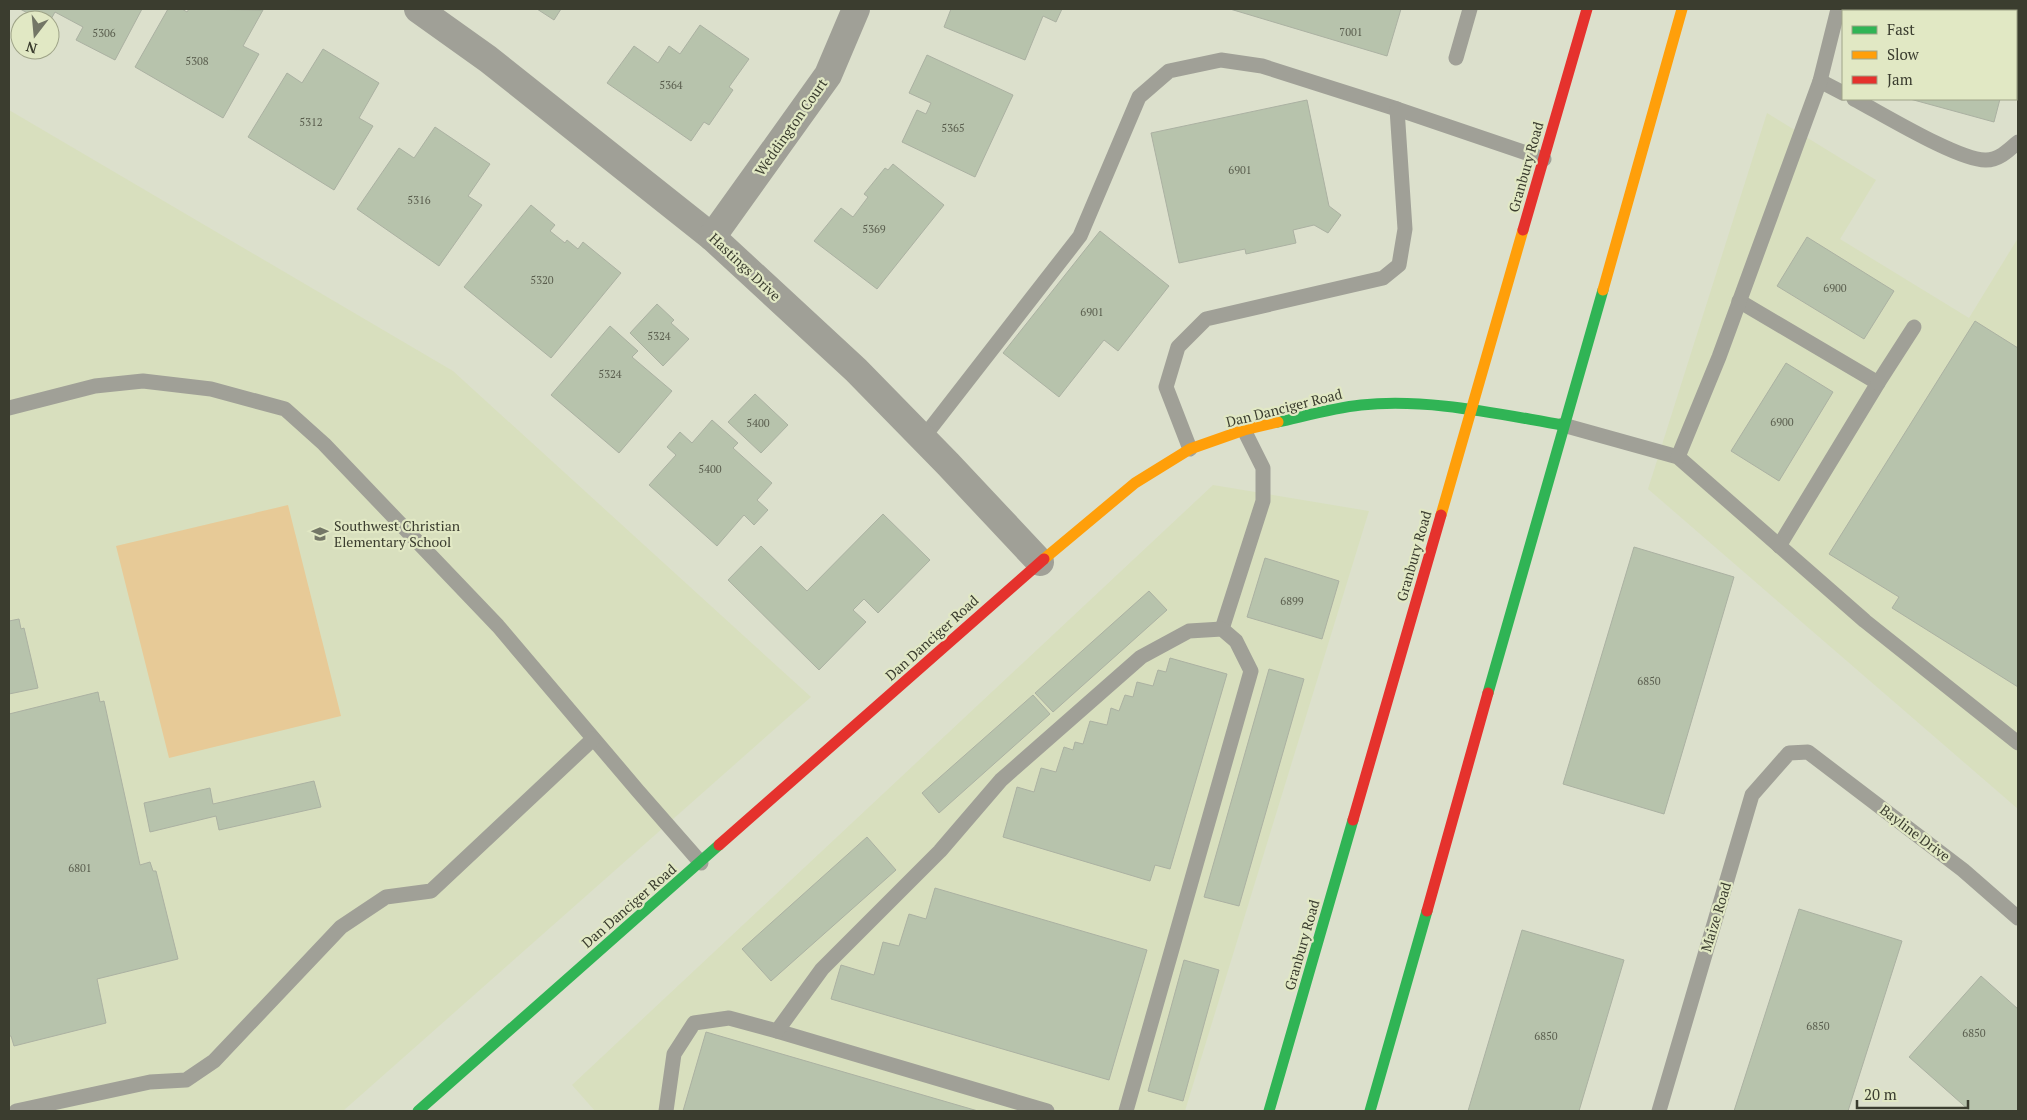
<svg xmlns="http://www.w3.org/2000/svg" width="2027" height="1120" viewBox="0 0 2027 1120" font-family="'PT Serif',serif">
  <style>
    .built { fill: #d8dfbe }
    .green { fill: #e7ca97 }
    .building { fill: #b7c3ac; stroke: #abb1a2 }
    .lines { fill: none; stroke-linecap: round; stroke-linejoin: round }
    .lane { stroke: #a0a097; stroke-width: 15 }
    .street { stroke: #a0a097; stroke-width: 28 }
    .fast { stroke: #30b455; stroke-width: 11 }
    .slow { stroke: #ff9f0a; stroke-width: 11 }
    .jam { stroke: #e5322d; stroke-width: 11 }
    .labels { text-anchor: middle; stroke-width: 4.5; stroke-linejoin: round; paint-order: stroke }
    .number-label { font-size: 11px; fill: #5a5e4e }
    .street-label { font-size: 14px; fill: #3b3d2f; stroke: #e1e8c4 }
    .poi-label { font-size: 14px; fill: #3b3d2f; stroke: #e1e8c4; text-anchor: start }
  </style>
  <rect width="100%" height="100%" fill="#dce0cc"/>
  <!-- built -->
  <g class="built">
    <path d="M9,110l444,261 358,326 -468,414h-334z"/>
    <path d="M1767,113l109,67 -36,59 129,79 49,-80v571l-370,-320z"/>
    <path d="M1213,485l156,26 -184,600h-590l-23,-26z"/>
  </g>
  <!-- green -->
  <path class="green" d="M288,505l53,211 -172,42 -53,-212z"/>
  <!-- building -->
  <g class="building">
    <path d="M20,9h122l-27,51 -39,-20 7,-13 -28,-15 -5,9 -9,-1z"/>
    <path d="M168,9h14l5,3 2,-3 74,1 -20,36 16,8 -36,64 -88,-51z"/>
    <path d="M537,9h24l-7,11z"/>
    <path d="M951,9h111l-6,13 -13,-6 -18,44 -81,-33z"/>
    <path d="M1230,9h171l-14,47z"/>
    <path d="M1921,9h97v24l-2,9v-31h-96z"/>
    <path d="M700,25l49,34 -20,28 4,3 -24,35 -5,-3 -13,19 -84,-58 27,-37 24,17 11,-17 11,8z"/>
    <path d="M323,49l56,34 -20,35 14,8 -39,64 -86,-53 39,-64 15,10z"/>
    <path d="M927,55l86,40 -38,82 -73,-35 15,-32 9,4 5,-11 -22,-10z"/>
    <path d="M1910,99h90l-6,23z"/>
    <path d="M1307,100l22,106 12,9 -13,18 -14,-8 -21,5 3,13 -50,11 -1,-5 -66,14 -28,-130z"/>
    <path d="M435,127l55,37 -22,32 14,9 -43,61 -82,-57 42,-61 15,10z"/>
    <path d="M893,164l51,41 -67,84 -63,-48 27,-33 12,9 15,-20 -4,-3 21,-26 3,2z"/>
    <path d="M531,205l24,20 -5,6 15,12 2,-3 11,9 5,-7 38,31 -70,85 -87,-71z"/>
    <path d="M1100,231l69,55 -51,65 -14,-11 -45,57 -56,-44z"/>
    <path d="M1807,237l87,54 -30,48 -87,-53z"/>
    <path d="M657,304l17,16 -3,3 18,16 -26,27 -33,-33z"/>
    <path d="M1975,321l43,27v339l-126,-79 7,-11 -70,-43z"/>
    <path d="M610,326l28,25 -6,6 40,34 -53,62 -68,-58z"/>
    <path d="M1786,363l47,29 -54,89 -48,-30z"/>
    <path d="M755,394l33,31 -27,28 -33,-31z"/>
    <path d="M712,420l26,23 -5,5 39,35 -15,17 11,10 -14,15 -10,-10 -27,31 -68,-61 27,-30 -9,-8 13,-15 12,11z"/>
    <path d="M883,514l47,46 -52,53 -14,-14 -11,11 13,12 -47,48 -91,-90 33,-34 46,45z"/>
    <path d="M1634,547l100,30 -70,237 -101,-30z"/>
    <path d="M1265,558l74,23 -17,58 -75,-22z"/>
    <path d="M1149,591l18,19 -114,102 -18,-19z"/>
    <path d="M19,619l2,10 3,-1 14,60 -29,6v-73z"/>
    <path d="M1170,658l57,16 -57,195 -15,-4 -5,16 -147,-44 14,-50 17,5 7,-24 15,4 8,-25 9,3 2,-8 8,2 7,-23 17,4 4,-17 8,3 6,-16 8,2 4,-15 16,4 5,-16 8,2z"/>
    <path d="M1269,669l35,10 -65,227 -35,-9z"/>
    <path d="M98,692l2,10 4,-1 36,164 10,-3 3,9h3l22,88 -81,20 9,44 -92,23 -3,-10h-2v-322z"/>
    <path d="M1033,695l17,19 -111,99 -17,-20z"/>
    <path d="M314,781l7,26 -102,23 -3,-14 -66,16 -6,-29 66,-15 3,16z"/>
    <path d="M867,837l29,33 -125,111 -29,-32z"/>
    <path d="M935,888l212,62 -38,130 -278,-81 10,-34 33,10 9,-33 16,4 10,-32 17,5z"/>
    <path d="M1799,909l103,32 -54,170h-114z"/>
    <path d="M1522,930l102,30 -45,151h-111z"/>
    <path d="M1184,960l35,10 -36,131 -35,-10z"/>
    <path d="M1981,976l37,33v102h-48l-61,-54z"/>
    <path d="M706,1032l272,79h-295z"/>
  </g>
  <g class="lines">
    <!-- lane -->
    <g class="lane">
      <path d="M1456,58l14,-49"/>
      <path d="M1820,81l23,12"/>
      <path d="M1854,99c27,14 105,62 132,61 13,0 23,-10 32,-18"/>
      <path d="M1739,301l139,82 -99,163"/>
      <path d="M1878,383l36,-56"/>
      <path d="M9,408l86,-22 48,-5 68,8 74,20 39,35 174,182 140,165 63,72"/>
      <path d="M1563,425l115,32 187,164 153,122"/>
      <path d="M923,438l157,-202 59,-139 30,-26 52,-11 41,6 135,43"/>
      <path d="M1190,449l-24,-62 12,-40 28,-28 177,-41 16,-13 6,-36 -8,-120 147,50"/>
      <path d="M1678,457l41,-100 101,-276 18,-72"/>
      <path d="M1222,629l41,-128v-33l-19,-38"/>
      <path d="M777,1031l270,80"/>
      <path d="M16,1111l134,-29 36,-2 28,-19 127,-134 45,-30 45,-6 162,-152"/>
      <path d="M666,1111l8,-57 20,-31 35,-5 48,13 45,-62 118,-118 61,-71 140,-123 48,-26 33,-2 14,12 15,30 -125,440"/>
      <path d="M1659,1111l93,-316 37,-42 19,-1 155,118 55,48"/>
    </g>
    <!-- street -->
    <g class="street">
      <path d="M418,9l70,50 224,178 144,133 92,94 92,98"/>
      <path d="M712,237l116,-162 28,-66"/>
    </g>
    <!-- fast -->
    <g class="fast">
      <path d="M1278,422c27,-6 55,-14 83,-17 67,-7 136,9 202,20"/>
      <path d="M1488,693l115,-403"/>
      <path d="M418,1111l301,-266"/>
      <path d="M1269,1111l84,-291"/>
      <path d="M1370,1111l57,-200"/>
    </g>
    <!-- slow -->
    <g class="slow">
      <path d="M1603,290l79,-281"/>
      <path d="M1441,515l82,-285"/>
      <path d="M1044,559l91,-76 55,-34 54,-19 34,-8"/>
    </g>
    <!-- jam -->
    <g class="jam">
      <path d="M1523,230l64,-221"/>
      <path d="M1353,820l88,-305"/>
      <path d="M719,845l325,-286"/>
      <path d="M1427,911l61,-218"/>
    </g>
  </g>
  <!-- icons -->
  <defs>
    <g id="school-bare" transform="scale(1.35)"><path d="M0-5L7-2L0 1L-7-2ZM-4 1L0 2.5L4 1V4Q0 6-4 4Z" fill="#737666" stroke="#e1e8c4" stroke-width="2.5" paint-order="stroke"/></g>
  </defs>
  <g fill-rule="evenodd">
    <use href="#school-bare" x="320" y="534"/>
  </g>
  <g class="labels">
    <!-- number labels -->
    <g class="number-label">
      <text x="1351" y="36">7001</text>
      <text x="104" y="37">5306</text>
      <text x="197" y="65">5308</text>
      <text x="671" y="89">5364</text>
      <text x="311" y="126">5312</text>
      <text x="953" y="132">5365</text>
      <text x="1240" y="174">6901</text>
      <text x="419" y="204">5316</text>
      <text x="874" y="233">5369</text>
      <text x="542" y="284">5320</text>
      <text x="1835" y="292">6900</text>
      <text x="1092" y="316">6901</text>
      <text x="659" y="340">5324</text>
      <text x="610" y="378">5324</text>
      <text x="1782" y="426">6900</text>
      <text x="758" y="427">5400</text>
      <text x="710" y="473">5400</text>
      <text x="1292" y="605">6899</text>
      <text x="1649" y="685">6850</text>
      <text x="80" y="872">6801</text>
      <text x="1818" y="1030">6850</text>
      <text x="1974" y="1037">6850</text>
      <text x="1546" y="1040">6850</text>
    </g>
    <!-- street labels -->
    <g class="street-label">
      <text transform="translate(791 127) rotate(-55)" y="5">Weddington Court</text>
      <text transform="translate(1526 167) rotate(-74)" y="5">Granbury Road</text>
      <text transform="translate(745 267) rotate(43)" y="5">Hastings Drive</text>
      <text transform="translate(1284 408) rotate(-14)" y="5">Dan Danciger Road</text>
      <text transform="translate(1414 556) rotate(-74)" y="5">Granbury Road</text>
      <text transform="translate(932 638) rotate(-42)" y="5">Dan Danciger Road</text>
      <text transform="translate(1915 833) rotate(37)" y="5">Bayline Drive</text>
      <text transform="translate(629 906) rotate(-41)" y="5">Dan Danciger Road</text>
      <text transform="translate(1716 917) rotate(-73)" y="5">Maize Road</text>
      <text transform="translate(1302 945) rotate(-74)" y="5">Granbury Road</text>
    </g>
    <!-- poi labels -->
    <g class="poi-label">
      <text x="334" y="531">Southwest Christian<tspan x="334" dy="16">Elementary School</tspan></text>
    </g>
  </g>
  <!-- border -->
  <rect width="2027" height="1120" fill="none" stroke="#3b3d2f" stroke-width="20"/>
  <!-- legend -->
  <rect x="1842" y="10" width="175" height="90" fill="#e1e8c4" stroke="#9fa488"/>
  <rect x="1852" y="26" width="25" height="8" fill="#30b455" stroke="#9fa488"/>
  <text x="1887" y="35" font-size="15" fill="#3b3d2f">Fast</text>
  <rect x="1852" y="51" width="25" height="8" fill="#ff9f0a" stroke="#9fa488"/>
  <text x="1887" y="60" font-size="15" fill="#3b3d2f">Slow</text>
  <rect x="1852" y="76" width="25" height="8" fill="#e5322d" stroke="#9fa488"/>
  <text x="1887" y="85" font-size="15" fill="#3b3d2f">Jam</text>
  <!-- north arrow -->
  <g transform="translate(35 35) rotate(196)"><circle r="24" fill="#e1e8c4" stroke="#9fa488"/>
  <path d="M0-4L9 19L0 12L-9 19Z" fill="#737666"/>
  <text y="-8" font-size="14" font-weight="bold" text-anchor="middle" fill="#3b3d2f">N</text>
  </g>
  <!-- scale -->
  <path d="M1857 1100v8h111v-8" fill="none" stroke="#3b3d2f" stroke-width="2.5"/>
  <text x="1864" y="1100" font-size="15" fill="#3b3d2f" stroke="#e1e8c4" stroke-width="4" paint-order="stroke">20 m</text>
</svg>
